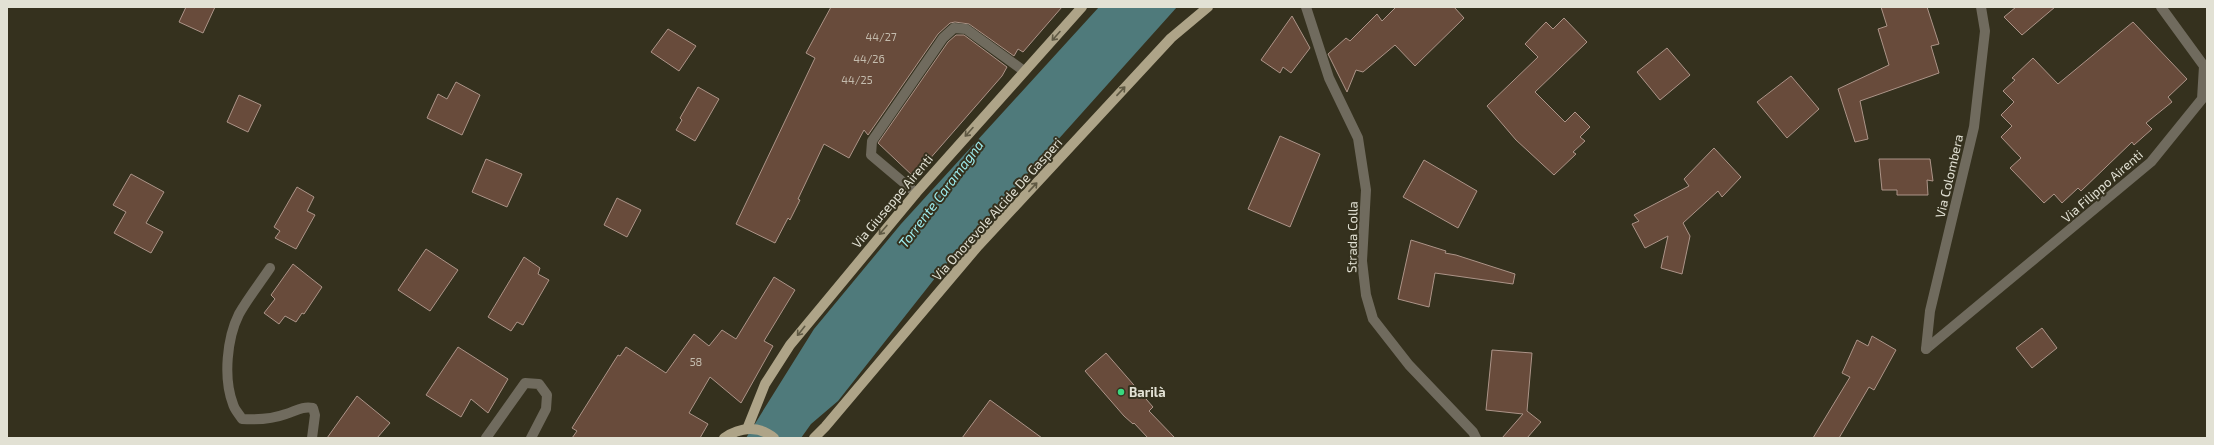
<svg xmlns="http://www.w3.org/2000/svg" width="2214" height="445" viewBox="0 0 2214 445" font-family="'Exo 2',sans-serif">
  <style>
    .water { fill: #4f7a7b }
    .building { fill: #684b3b; stroke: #ac9488 }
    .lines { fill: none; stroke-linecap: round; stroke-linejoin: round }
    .minor { stroke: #706b5e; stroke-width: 10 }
    .major { stroke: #aea488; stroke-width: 10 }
    .oneway { stroke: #5f5943 }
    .poi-dot { fill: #39d87f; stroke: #35311e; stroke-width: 1.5 }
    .labels { text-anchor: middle; stroke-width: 4; stroke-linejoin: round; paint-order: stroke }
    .number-label { font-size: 11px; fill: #c4bcae }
    .street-label { font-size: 13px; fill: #e2e1d4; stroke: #35311e }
    .poi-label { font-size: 13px; font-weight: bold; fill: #e2e1d4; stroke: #35311e; text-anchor: start }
    .water-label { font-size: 14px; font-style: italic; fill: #9eedef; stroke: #35311e }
  </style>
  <rect width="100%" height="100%" fill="#35311e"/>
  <!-- water -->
  <path class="water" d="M1099,7h78l-234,261 -105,133 -27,23 -10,14h-55l68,-109 87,-105z"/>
  <!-- building -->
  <g class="building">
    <path d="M186,7h29l-12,26 -24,-11z"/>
    <path d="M831,7h231l-39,45 -5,-3 -4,7 -45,-32 -14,-2 -5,1 -12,11 -70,101 -4,-5 -15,28 -25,-14 -26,55 2,1 -10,20 -2,-2 -13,25 -39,-19 79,-166 -9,-5z"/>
    <path d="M1396,7h58l10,11 -49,48 -20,-21 -32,27 -7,-2 -9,22 -19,-38 18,-16 4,3 27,-27 5,7z"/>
    <path d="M1881,7h46l12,37 -8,2 8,27 -79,28 8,38 -13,3 -17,-53 51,-24 -11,-36 9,-3z"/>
    <path d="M2016,7h39l-33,28 -18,-18z"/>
    <path d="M1292,16l18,32 -19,25 -8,-6 -3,6 -19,-13z"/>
    <path d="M1564,18l23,24 -52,50 30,30 10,-10 15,15 -10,10 5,4 -12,11 3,2 -22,21 -38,-35 -29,-34 51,-49 -13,-13 21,-22 7,7z"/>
    <path d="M2133,22l54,57 -19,18 4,5 -26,21 6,6 -18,16 -2,-3 -51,49 -3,-3 -16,15 -8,-9 -10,9 -34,-35 11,-10 -20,-21 11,-11 -11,-11 13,-13 -11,-11 12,-11 -3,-2 21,-20 25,26z"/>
    <path d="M668,29l28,17 -17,25 -28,-19z"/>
    <path d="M956,35h8l43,32 -5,9 -88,101 -36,-34 70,-101z"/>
    <path d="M1667,48l23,27 -30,25 -23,-28z"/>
    <path d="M1791,76l28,33 -32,29 -30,-36z"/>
    <path d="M456,82l24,13 -18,40 -35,-17 11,-24 9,5z"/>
    <path d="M698,87l21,12 -24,42 -19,-11 6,-10 -2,-2z"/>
    <path d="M239,95l22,10 -13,27 -21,-10z"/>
    <path d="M1280,136l40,18 -30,73 -42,-18z"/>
    <path d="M1714,148l27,29 -19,20 -4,-6 -35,32 7,13 -8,38 -21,-6 7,-32 -23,12 -13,-24 7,-3 -5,-6 55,-29 -5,-7z"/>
    <path d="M486,159l36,15 -15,33 -35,-15z"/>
    <path d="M1879,159h51l3,22 -6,-1 1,15h-31v-5h-15z"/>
    <path d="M1424,160l53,31 -19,37 -55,-31z"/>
    <path d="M131,174l33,18 -18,31 17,9 -12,21 -37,-20 12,-21 -13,-7z"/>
    <path d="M297,187l17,10 -7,14 8,4 -19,34 -21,-11 5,-7 -6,-4z"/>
    <path d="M617,198l24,12 -14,27 -23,-12z"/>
    <path d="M1411,240l35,11 -1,2 11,2 59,19 -2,10 -78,-11 -6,34 -31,-8z"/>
    <path d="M426,249l32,21 -28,41 -32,-21z"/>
    <path d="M524,257l16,11 -2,6 11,6 -26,45 -6,-3 -6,9 -23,-14z"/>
    <path d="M293,264l29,23 -18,27 -2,-1 -6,9 -11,-6 -6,8 -15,-11 11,-14 -4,-4z"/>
    <path d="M774,277l21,13 -31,51 9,5 -32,57 -31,-26 -21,36 19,11 -8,14h-128l5,-7 -5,-3 46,-73 2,1 6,-9 40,26 28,-39 15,12 13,-16 14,9z"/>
    <path d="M2042,328l15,20 -25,20 -16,-20z"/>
    <path d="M1872,336l24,14 -22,40 -5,-3 -30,51h-26l37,-61 -8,-4 15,-33 11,6z"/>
    <path d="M458,347l50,32 -20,34 -17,-14 -10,18 -35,-22z"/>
    <path d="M1492,350l40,3 -5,58 14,11 -14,16h-25l21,-24 -37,-4z"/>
    <path d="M1106,353l47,54 -4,4 26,27h-27l-14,-15 -1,1 -9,-8 -39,-45z"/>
    <path d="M357,396l33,27 -13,15h-50z"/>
    <path d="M990,400l52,38h-80z"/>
  </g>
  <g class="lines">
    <!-- minor -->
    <g class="minor">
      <path d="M1306,7l23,71 29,60 8,52 -4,71 4,34 7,24 36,46 64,67 3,6"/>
      <path d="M916,193l-45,-38 1,-14 71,-103 11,-10 12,1 58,42"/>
      <path d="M270,268c-10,15 -22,30 -31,46 -12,24 -16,64 -6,90 1,5 6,10 9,15 15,1 30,0 44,-5 10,-3 16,-8 27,-6l2,7 -3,23"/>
      <path d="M1926,349l225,-187 51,-63 2,-33 -43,-59"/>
      <path d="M1926,349l4,-38 44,-184 11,-96 -4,-24"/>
      <path d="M486,438l39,-55 14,1 8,11 -1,14 -15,29"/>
    </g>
    <!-- major -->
    <g class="major">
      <path d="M747,429l18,-45 25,-39 126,-152 166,-186"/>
      <path d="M724,438c16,-11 35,-13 50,0"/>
      <path d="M814,438l11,-11 153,-181 193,-208 37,-31"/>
    </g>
  </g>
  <!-- one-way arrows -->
  <defs><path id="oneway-shaft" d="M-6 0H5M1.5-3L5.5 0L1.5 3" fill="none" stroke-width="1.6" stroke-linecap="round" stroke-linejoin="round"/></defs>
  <g class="oneway">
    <use href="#oneway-shaft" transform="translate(1056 36) rotate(132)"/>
    <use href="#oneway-shaft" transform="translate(1121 91) rotate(-47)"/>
    <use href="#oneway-shaft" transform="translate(969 132) rotate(132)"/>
    <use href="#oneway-shaft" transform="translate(1033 187) rotate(-47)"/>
    <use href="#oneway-shaft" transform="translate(883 230) rotate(131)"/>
    <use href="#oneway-shaft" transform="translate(801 331) rotate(129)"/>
  </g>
  <!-- markers -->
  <circle class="poi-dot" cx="1121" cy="392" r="4"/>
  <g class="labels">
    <!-- number labels -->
    <g class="number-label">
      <text x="881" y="41">44/27</text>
      <text x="869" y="63">44/26</text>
      <text x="857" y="84">44/25</text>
      <text x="696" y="366">58</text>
    </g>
    <!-- street labels -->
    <g class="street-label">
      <text transform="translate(1949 176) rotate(-77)" y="5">Via Colombera</text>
      <text transform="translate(2102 186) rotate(-41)" y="5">Via Filippo Airenti</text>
      <text transform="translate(892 201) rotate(-50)" y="5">Via Giuseppe Airenti</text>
      <text transform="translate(997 209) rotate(-48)" y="5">Via Onorevole Alcide De Gasperi</text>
      <text transform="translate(1352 237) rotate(-89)" y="5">Strada Colla</text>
    </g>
    <!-- poi labels -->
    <g class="poi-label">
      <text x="1129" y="397">Barilà</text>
    </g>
    <!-- water labels -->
    <g class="water-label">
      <text transform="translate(941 194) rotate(-53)" y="5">Torrente Caramagna</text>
    </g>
  </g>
  <!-- border -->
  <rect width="2214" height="445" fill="none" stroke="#e2e1d4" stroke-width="16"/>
</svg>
